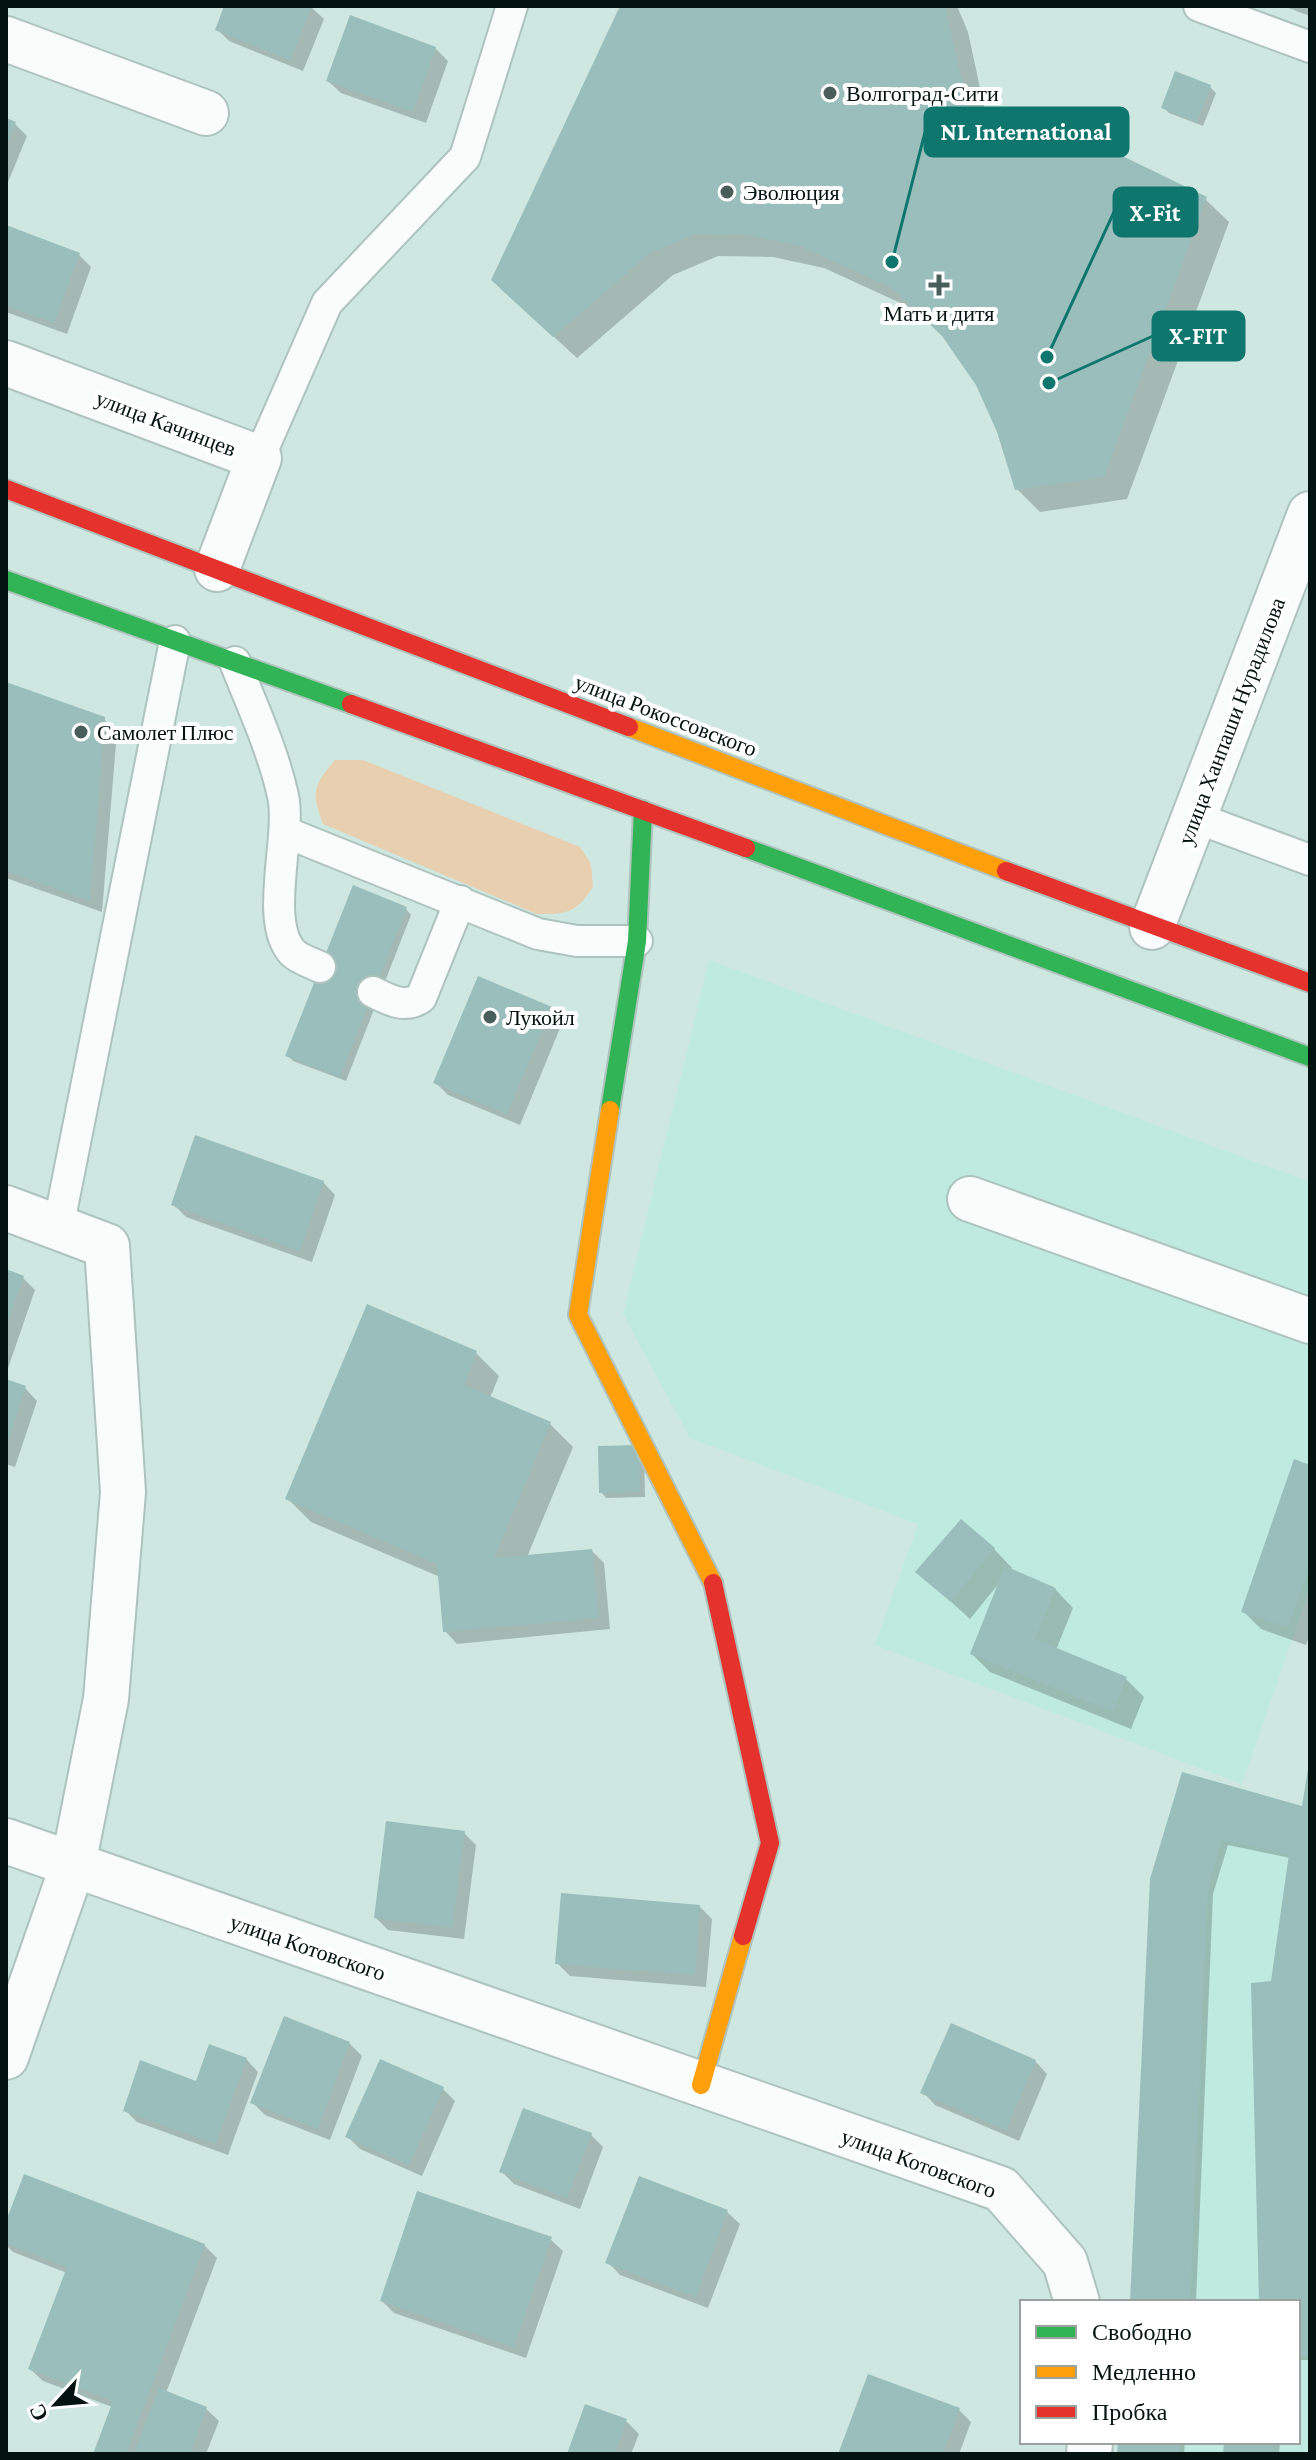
<svg xmlns="http://www.w3.org/2000/svg" width="1316" height="2460" viewBox="0 0 1316 2460" font-family="'Crimson Pro',serif">
  <style>
    .built { fill: #bfeadf }
    .green { fill: #e8cfaf }
    .shadow { fill: #0003 }
    .building { fill: #99bebc }
    .lines { fill: none; stroke-linecap: round; stroke-linejoin: round }
    .lane-casing { stroke: #aec3bd; stroke-width: 34 }
    .street-casing { stroke: #aec3bd; stroke-width: 48 }
    .fast-casing { stroke: #aec3bd; stroke-width: 22 }
    .slow-casing { stroke: #aec3bd; stroke-width: 22 }
    .jam-casing { stroke: #aec3bd; stroke-width: 22 }
    .lane { stroke: #f8fcfa; stroke-width: 30 }
    .street { stroke: #f8fcfa; stroke-width: 44 }
    .fast { stroke: #30b455; stroke-width: 18 }
    .slow { stroke: #ff9f0a; stroke-width: 18 }
    .jam { stroke: #e5322d; stroke-width: 18 }
    .poi-dot { fill: #4a5e59; stroke: #fff; stroke-width: 3 }
    .labels { text-anchor: middle; stroke-width: 8; stroke-linejoin: round; paint-order: stroke }
    .poi-label { font-size: 22px; fill: #031410; stroke: #fff; text-anchor: start }
    .street-label { font-size: 22px; fill: #031410; stroke: #fff }
    .leader { fill: none; stroke: #0f766e; stroke-width: 3 }
    .callout-dot { fill: #0f766e; stroke: #fff; stroke-width: 3 }
    .callout { fill: #0f766e; stroke: #0f766e; stroke-width: 3 }
    .callout-label { font-size: 24px; text-anchor: middle; font-weight: bold; fill: #fff }
  </style>
  <rect width="100%" height="100%" fill="#cee8e1"/>
  <!-- built -->
  <g class="built">
    <path d="M709,960l601,222v406l-68,196 -367,-139 43,-121 -228,-86 -67,-124z"/>
    <path d="M1310,1759v695h-193l1,-12h180v-140h-167l21,-429 30,-101 120,34z"/>
  </g>
  <!-- green -->
  <path class="green" d="M335,760h28l217,87 11,17 2,23c-18,26 -24,27 -56,27l-214,-90c-12,-32 -10,-38 12,-64z"/>
  <!-- shadow -->
  <g class="shadow">
    <path d="M226,6l85,1 13,12 -21,52 -74,-30 -12,-12z"/>
    <path d="M622,6h335l11,26 23,107 214,60 24,23 -102,277 -87,13 -23,-23 -18,-58 -21,-47 -33,-47 -27,-26 -94,-43 -51,-11 -55,-1 -45,19 -96,83 -60,-55z"/>
    <path d="M1283,6h27v10z"/>
    <path d="M435,48l13,13 -22,62 -85,-30 -13,-12z"/>
    <path d="M1210,87l6,6 -13,33 -34,-13 -6,-6z"/>
    <path d="M6,120l9,4 12,12 -21,51z"/>
    <path d="M6,227l73,28 12,12 -24,67 -61,-22z"/>
    <path d="M6,684l98,35 13,13 -15,180 -96,-34z"/>
    <path d="M406,909l5,6 -65,166 -53,-20 -5,-6z"/>
    <path d="M551,1008l12,13 -43,104 -72,-30 -12,-12z"/>
    <path d="M323,1182l12,13 -23,67 -126,-45 -13,-13z"/>
    <path d="M6,1271l16,6 13,13 -29,84z"/>
    <path d="M476,1353l23,23 -9,22 60,26 23,23 -46,110 65,-6 12,12 6,66 -153,15 -12,-13 -5,-54 -129,-55 -23,-23z"/>
    <path d="M6,1381l19,7 12,13 -22,66 -9,-3z"/>
    <path d="M644,1453l1,44 -39,1 -5,-6z"/>
    <path d="M1310,1467v168l-4,10 -45,-16 -18,-18z"/>
    <path d="M961,1521l33,28 18,19 -2,2 45,19 18,19 -17,42 70,29 18,18 -13,32 -141,-57 -18,-18 28,-72 -30,37 -52,-47z"/>
    <path d="M1310,1771v589h-12v-58h-37l12,-319 17,-125 -62,-13 -15,49 -17,408h-64l52,-527 120,34z"/>
    <path d="M464,1833l12,12 -12,94 -76,-9 -12,-12z"/>
    <path d="M700,1907l12,12 -6,68 -136,-11 -13,-13z"/>
    <path d="M349,2043l13,13 -32,84 -65,-25 -12,-12z"/>
    <path d="M246,2059l12,13 -30,83 -91,-33 -12,-12 73,-27z"/>
    <path d="M1035,2061l12,13 -28,67 -84,-36 -12,-13z"/>
    <path d="M443,2089l12,12 -33,75 -62,-27 -12,-12z"/>
    <path d="M591,2135l12,12 -23,62 -66,-25 -12,-12z"/>
    <path d="M727,2212l13,12 -32,84 -88,-33 -12,-13z"/>
    <path d="M6,2227l198,18 13,13 -51,135 40,16 13,12 -13,33h-111l17,-47 -69,-26 -13,-12 37,-96 -54,-21 -7,-7z"/>
    <path d="M550,2239l13,12 -37,107 -132,-45 -12,-12z"/>
    <path d="M586,2407l40,14 13,13 -8,20h-62z"/>
    <path d="M959,2410l12,12 -12,32h-119z"/>
    <path d="M1120,2442h65l-1,12h-66z"/>
    <path d="M1226,2442h54l-1,12h-54z"/>
  </g>
  <!-- building -->
  <g class="building">
    <path d="M224,6h88l-22,54 -75,-30z"/>
    <path d="M620,6h325l28,124 14,8 59,-19 161,78 -103,280 -89,13 -18,-58 -21,-47 -34,-49 -50,-48 -92,-42 -52,-11 -53,-1 -45,19 -97,84 -62,-57z"/>
    <path d="M350,15l86,32 -23,65 -87,-31z"/>
    <path d="M1175,71l36,14 -14,37 -36,-14z"/>
    <path d="M6,118l10,4 -10,24z"/>
    <path d="M6,225l74,28 -26,70 -48,-17z"/>
    <path d="M6,682l99,35 -15,184 -84,-30z"/>
    <path d="M353,885l54,22 -67,170 -55,-21z"/>
    <path d="M478,976l74,31 -45,107 -74,-31z"/>
    <path d="M195,1135l129,46 -24,70 -129,-46z"/>
    <path d="M6,1269l18,7 -17,49h-1z"/>
    <path d="M367,1304l110,47 -13,34 87,37 -57,136 98,-9 7,69 -156,14 -6,-68 -152,-65z"/>
    <path d="M6,1379l20,7 -19,59h-1z"/>
    <path d="M639,1445l1,47 -41,1 -1,-47z"/>
    <path d="M1294,1459l16,6v101l-22,62 -47,-16z"/>
    <path d="M961,1519l34,29 -44,54 -36,-30z"/>
    <path d="M1005,1566l51,22 -21,51 92,38 -14,35 -143,-58z"/>
    <path d="M1308,1769h2v586h-12v-53h-39l-8,-319 20,-2 18,-127 -67,-14 -14,47 -18,415h-60l20,-423 32,-107 120,34z"/>
    <path d="M386,1821l79,10 -13,97 -78,-10z"/>
    <path d="M561,1893l139,12 -5,70 -140,-11z"/>
    <path d="M284,2016l66,26 -32,87 -68,-26z"/>
    <path d="M951,2023l85,37 -30,70 -86,-37z"/>
    <path d="M209,2044l38,14 -31,86 -93,-33 17,-51 56,21z"/>
    <path d="M380,2059l64,28 -35,78 -64,-28z"/>
    <path d="M523,2108l69,25 -25,65 -68,-26z"/>
    <path d="M24,2174l181,70 -79,210h-33l20,-53 -85,-32 39,-102 -61,-24v-22z"/>
    <path d="M639,2176l89,34 -32,87 -91,-34z"/>
    <path d="M417,2191l135,46 -38,110 -134,-46z"/>
    <path d="M868,2374l92,34 -17,46h-105z"/>
    <path d="M159,2388l48,19 -17,47h-56z"/>
    <path d="M585,2404l42,15 -12,35h-48z"/>
    <path d="M1118,2442h61l-1,12h-61z"/>
    <path d="M1224,2442h50l-1,12h-50z"/>
  </g>
  <g class="lines">
    <!-- lane casing -->
    <g class="lane-casing">
      <g id="lane">
        <path d="M1199,6l111,41"/>
        <path d="M259,458l68,-155 138,-146 47,-151"/>
        <path d="M235,662c17,44 38,88 48,134 9,41 -20,126 10,157 6,6 19,10 27,14"/>
        <path d="M1194,817l116,43"/>
        <path d="M285,832l253,102 39,7h60"/>
        <path d="M373,992c17,8 31,17 48,6l39,-97"/>
        <path d="M58,1228l117,-587"/>
      </g>
    </g>
    <!-- street casing -->
    <g class="street-casing">
      <g id="street">
        <path d="M6,39l200,74"/>
        <path d="M6,363l253,95 -42,111"/>
        <path d="M1152,927l158,-413"/>
        <path d="M970,1199l340,122"/>
        <path d="M6,1208l101,38 16,246 -17,207 -33,166 -67,192"/>
        <path d="M6,1841l995,348 64,73 12,40"/>
        <path d="M1089,2454l1,-12"/>
      </g>
    </g>
    <!-- fast casing -->
    <g class="fast-casing">
      <g id="fast">
        <path d="M6,580l345,124"/>
        <path d="M746,848l564,209"/>
        <path d="M610,1110l27,-169 6,-131"/>
      </g>
    </g>
    <!-- slow casing -->
    <g class="slow-casing">
      <g id="slow">
        <path d="M629,727l377,144"/>
        <path d="M610,1110l-32,205 135,268"/>
        <path d="M701,2085l42,-149"/>
      </g>
    </g>
    <!-- jam casing -->
    <g class="jam-casing">
      <g id="jam">
        <path d="M6,489l623,238"/>
        <path d="M351,704l395,144"/>
        <path d="M1006,871l304,112"/>
        <path d="M713,1583l57,260 -27,93"/>
      </g>
    </g>
    <!-- lane -->
    <use href="#lane" class="lane"/>
    <!-- street -->
    <use href="#street" class="street"/>
    <!-- fast -->
    <use href="#fast" class="fast"/>
    <!-- slow -->
    <use href="#slow" class="slow"/>
    <!-- jam -->
    <use href="#jam" class="jam"/>
  </g>
  <!-- markers -->
  <g class="poi-dot">
    <circle cx="830" cy="93" r="8"/>
    <circle cx="727" cy="192" r="8"/>
    <path d="M935 273h8v8h8v8h-8v8h-8v-8h-8v-8h8z"/>
    <circle cx="81" cy="732" r="8"/>
    <circle cx="490" cy="1017" r="8"/>
  </g>
  <g class="labels">
    <!-- poi labels -->
    <g class="poi-label">
      <text x="846" y="101">Волгоград-Сити</text>
      <text x="743" y="200">Эволюция</text>
      <text x="939" y="321" text-anchor="middle">Мать и дитя</text>
      <text x="97" y="740">Самолет Плюс</text>
      <text x="506" y="1025">Лукойл</text>
    </g>
    <!-- street labels -->
    <g class="street-label">
      <text transform="translate(166 423) rotate(21)" y="8">улица Качинцев</text>
      <text transform="translate(666 715) rotate(21)" y="8">улица Рокоссовского</text>
      <text transform="translate(1231 721) rotate(-69)" y="8">улица Ханпаши Нурадилова</text>
      <text transform="translate(308 1947) rotate(19)" y="8">улица Котовского</text>
      <text transform="translate(919 2163) rotate(20)" y="8">улица Котовского</text>
    </g>
  </g>
  <!-- callouts -->
  <path class="leader" d="M892 262L925 132M1047 357L1114 212M1049 383L1153 336"/>
  <g class="callout-dot">
    <circle cx="892" cy="262" r="8"/>
    <circle cx="1047" cy="357" r="8"/>
    <circle cx="1049" cy="383" r="8"/>
  </g>
  <g class="callout">
    <rect x="925" y="108" width="203" height="48" rx="8"/>
    <rect x="1114" y="188" width="83" height="48" rx="8"/>
    <rect x="1153" y="312" width="91" height="48" rx="8"/>
  </g>
  <g class="callout-label">
    <text x="1026" y="140">NL International</text>
    <text x="1155" y="221">X-Fit</text>
    <text x="1198" y="344">X-FIT</text>
  </g>
  <!-- border -->
  <rect width="1316" height="2460" fill="none" stroke="#031410" stroke-width="16"/>
  <!-- legend -->
  <rect x="1020" y="2300" width="280" height="144" fill="#ffffff" stroke="#9aa19f" stroke-width="2"/>
  <rect x="1036" y="2326" width="40" height="12" fill="#30b455" stroke="#9aa19f" stroke-width="2"/>
  <text x="1092" y="2340" font-size="24" fill="#031410">Свободно</text>
  <rect x="1036" y="2366" width="40" height="12" fill="#ff9f0a" stroke="#9aa19f" stroke-width="2"/>
  <text x="1092" y="2380" font-size="24" fill="#031410">Медленно</text>
  <rect x="1036" y="2406" width="40" height="12" fill="#e5322d" stroke="#9aa19f" stroke-width="2"/>
  <text x="1092" y="2420" font-size="24" fill="#031410">Пробка</text>
  <!-- north arrow -->
  <g transform="translate(56 2404) rotate(244)" stroke="#ffffff" stroke-width="6" paint-order="stroke">
  <path d="M0-6L14 30L0 20L-14 30Z" fill="#031410"/>
  <text y="-12" font-size="22" font-weight="bold" text-anchor="middle" fill="#031410">С</text>
  </g>
</svg>
